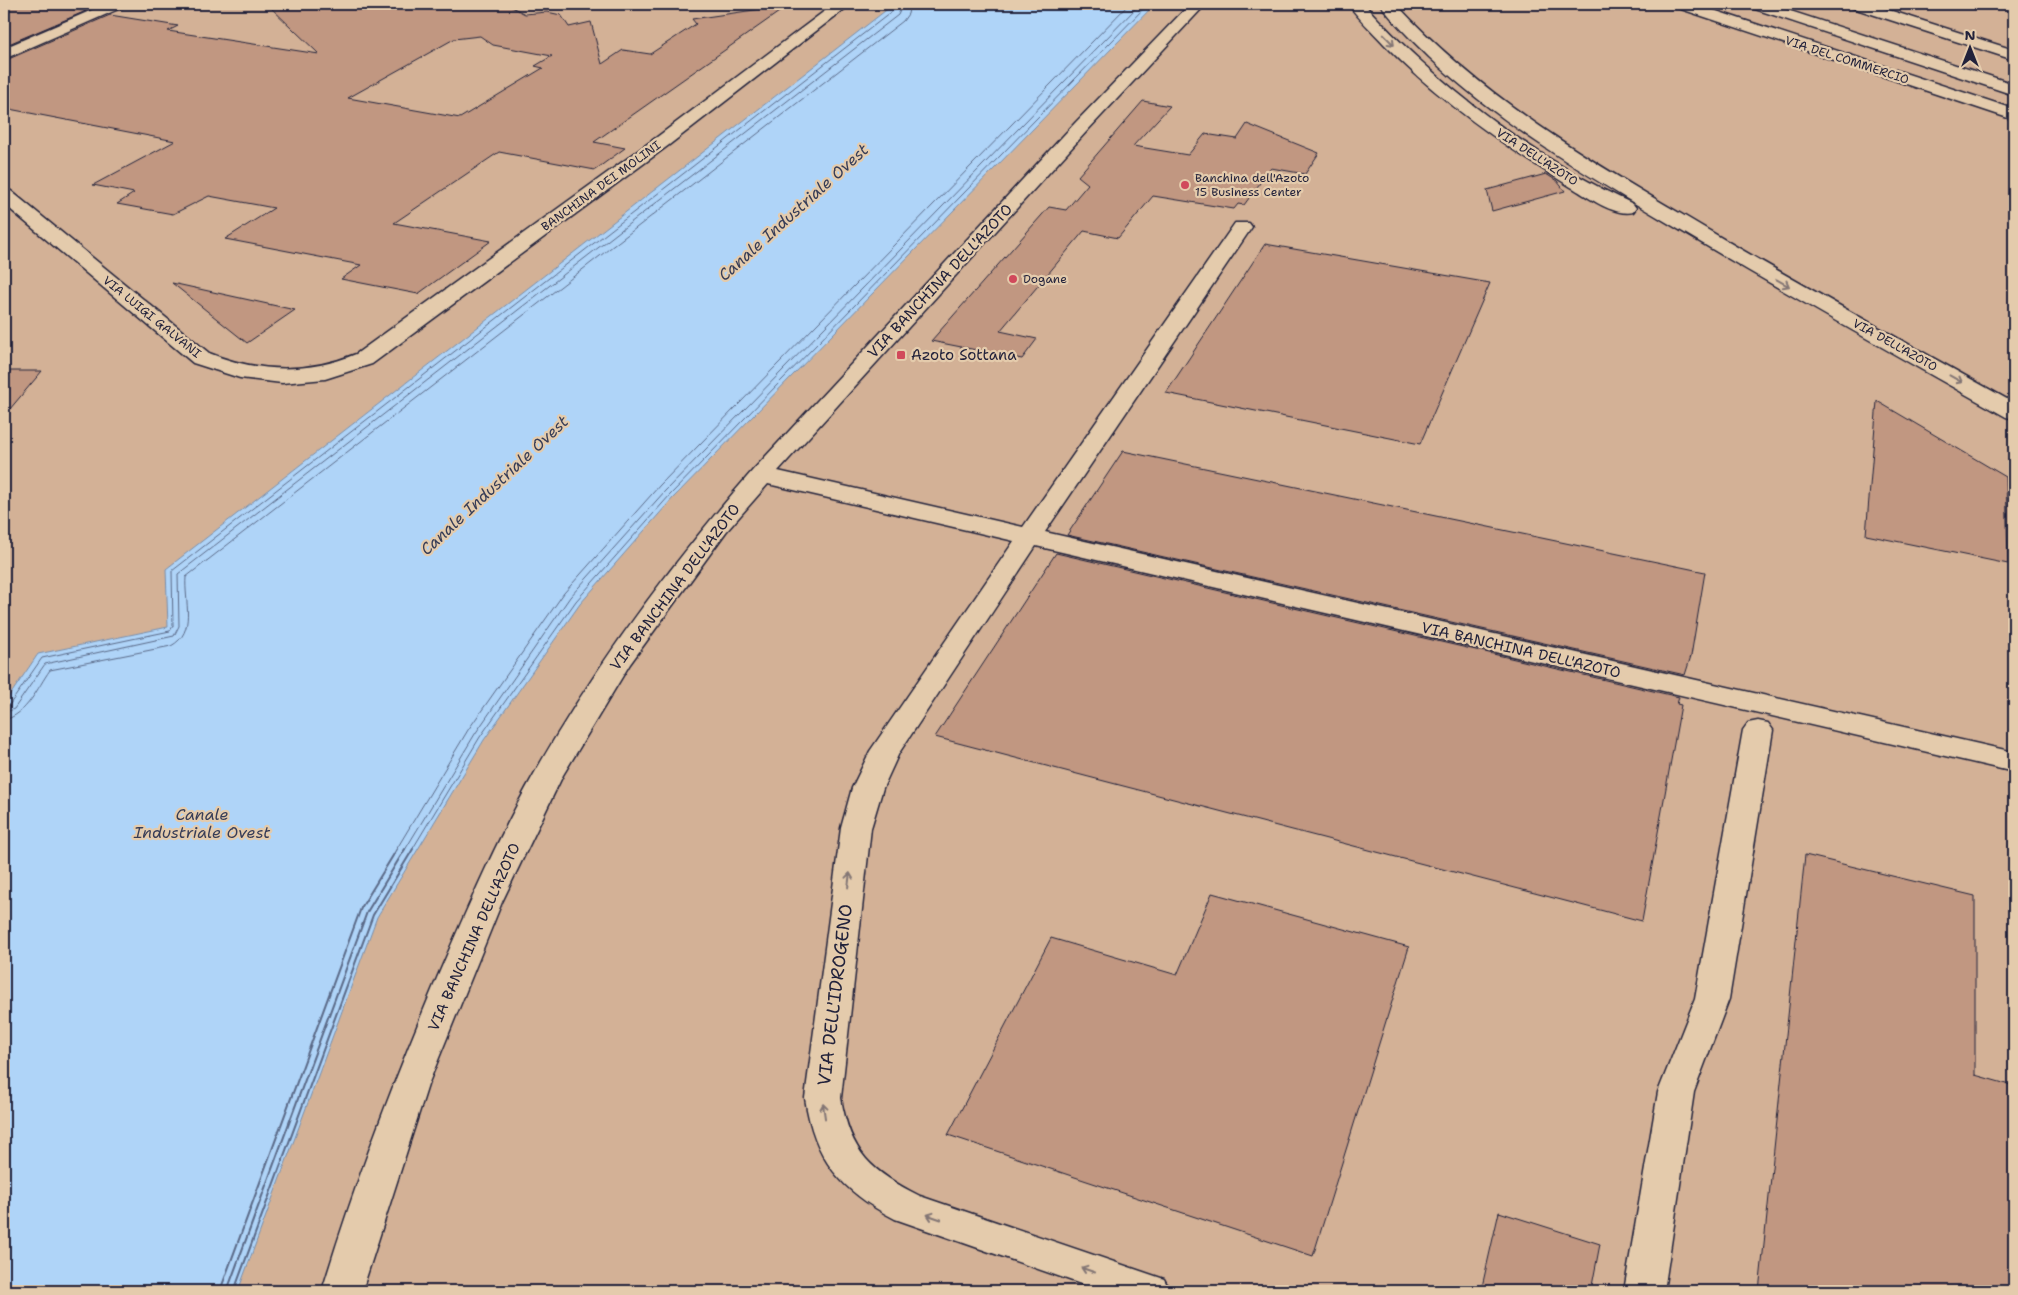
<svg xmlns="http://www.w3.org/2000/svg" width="2018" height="1295" viewBox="0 0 2018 1295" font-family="'Shantell Sans',sans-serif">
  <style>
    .built { fill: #d3b196 }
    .water { fill: #afd4f8; stroke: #778dac }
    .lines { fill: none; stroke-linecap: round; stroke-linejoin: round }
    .shore-far1 { stroke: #5a6987; stroke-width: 1 }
    .shore { stroke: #5a6987; stroke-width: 2 }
    .building { fill: #c19781; stroke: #22223b; fill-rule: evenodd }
    .minor-casing { stroke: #22223b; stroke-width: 3 }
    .minor { fill: #e4cbac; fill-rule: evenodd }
    .oneway { stroke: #837674 }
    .poi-dot { fill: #d1495b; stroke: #e4cbac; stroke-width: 2 }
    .labels { text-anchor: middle; stroke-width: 4.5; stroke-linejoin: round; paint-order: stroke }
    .far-street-label { font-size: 12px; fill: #22223b; stroke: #e4cbac }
    .far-poi-label { font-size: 12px; fill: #22223b; stroke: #e4cbac; text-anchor: start }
    .street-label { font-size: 15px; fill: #22223b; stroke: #e4cbac }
    .poi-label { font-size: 15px; fill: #22223b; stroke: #e4cbac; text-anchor: start }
    .water-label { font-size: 16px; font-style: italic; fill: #373d57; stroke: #e4cbac }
    .near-street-label { font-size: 18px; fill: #22223b; stroke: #e4cbac }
  </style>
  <rect width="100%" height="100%" fill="#e0c0a2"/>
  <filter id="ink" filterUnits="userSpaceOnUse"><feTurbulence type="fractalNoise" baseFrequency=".02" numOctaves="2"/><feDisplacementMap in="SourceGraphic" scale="10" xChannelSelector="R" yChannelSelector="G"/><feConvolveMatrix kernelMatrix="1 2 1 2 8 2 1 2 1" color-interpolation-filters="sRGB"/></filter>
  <g filter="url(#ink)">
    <!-- built -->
    <g class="built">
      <path d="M4,4h890l-728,565 2,58 -130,27 -34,50z"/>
      <path d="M1155,4h859v1287h-1776l139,-374 107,-177 96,-136 93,-106z"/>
    </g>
    <!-- water -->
    <path class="water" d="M894,4h261l-482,494 -93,106 -96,136 -107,177 -139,374h-234v-587l34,-50 130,-27 -2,-58z"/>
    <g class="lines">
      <!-- shore-far1 -->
      <g class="shore-far1">
        <path d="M4,706l6,-2 32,-46 128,-27 3,-5 -1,-55 722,-561 3,-6"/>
        <path d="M4,713l10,-4 31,-45 129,-28 5,-10 -1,-52 720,-559 5,-11"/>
        <path d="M4,720c24,-6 33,-32 46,-50l121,-24c26,-14 13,-45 15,-69l717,-556 5,-7 2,-10"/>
        <path d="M396,850l72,-120 96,-137 96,-108 469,-481"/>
        <path d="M405,850l70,-116 95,-137 95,-106 475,-487"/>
        <path d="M412,850l68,-113 96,-136 94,-106 478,-491"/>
      </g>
      <!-- shore -->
      <g class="shore">
        <path d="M220,1291l141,-383 36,-59"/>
        <path d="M227,1291l140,-379 38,-63"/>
        <path d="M234,1291l139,-376 40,-66"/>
      </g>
    </g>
    <!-- building -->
    <g class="building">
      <path d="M4,4h40l42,7 -82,35z"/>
      <path d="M267,4h239l19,10 22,-2 14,3 8,12 22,-5 11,42 21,-14 27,4 46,-30 -4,-5 97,-14 -195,137 31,6 -30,22 -96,-18 -105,71 97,18 -73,53 -77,-15 20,-14 -136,-26 49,-31 -65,-12 -36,18 -56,-10 17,-11 -41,-8 82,-44 -171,-33v-47l106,-46 68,11 -10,5 151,23zM480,36l13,9 59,11 -17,10 8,2 -83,50 -112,-20 106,-59z"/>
      <path d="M1143,101l27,5 -37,40 55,9 17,-21 32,5 10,-15 72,29 -14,21 -34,-6 -27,37 -6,-1 -4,5 -81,-13 -35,42 -34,-7 -84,100 37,8 -15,20 -91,-18 118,-134 17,3 22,-26 -10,-8z"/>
      <path d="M1546,174l11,7 8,10 -73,20 -5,-21z"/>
      <path d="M1265,244l225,39 -70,161 -254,-51z"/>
      <path d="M172,283l123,27 -48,33z"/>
      <path d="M4,371h38l-38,45z"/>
      <path d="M1877,401l129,76 2,87 -142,-29z"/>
      <path d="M1123,451l582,121 -14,84 -6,19 -618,-140z"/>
      <path d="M1056,553l623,144 -2,7 4,1 -39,216 -707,-184z"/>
      <path d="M1805,855l170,41v179l39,11v205h-255z"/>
      <path d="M1212,893l197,54 -96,309 -365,-121 103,-197 126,37z"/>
      <path d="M1499,1212l101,32 -9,47h-110z"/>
    </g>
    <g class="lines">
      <!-- minor casing -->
      <g class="minor-casing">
        <g id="minor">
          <path d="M106,4h20l-3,3 -119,52v-11z"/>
          <path d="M834,4h17l-182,141 -297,219 -47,15 -43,4 -42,-5 -47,-15 -189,-159v-15l7,2 198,162c49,20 98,21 147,1l301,-217z"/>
          <path d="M1190,4h16l-119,127 -309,340 245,56 212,-304h14l3,4 -207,305 969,220v20l-978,-226 -137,207 -16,35 -12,40 -30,270c9,55 31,74 79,98l244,83 6,12h-69l-206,-72c-54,-28 -81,-60 -90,-121l36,-270 11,-40 18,-37 144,-210 -246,-57 -42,48 -96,132 -67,111 -61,127 -74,183 -66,206h-40c32,-106 72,-211 115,-313 30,-69 60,-139 97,-204 61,-108 137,-210 219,-304l322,-347z"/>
          <path d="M1348,4h16c72,80 171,155 269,200l3,4 -3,4c-19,5 -46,-16 -62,-25 -67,-41 -133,-87 -187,-143 -12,-13 -26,-26 -36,-40z"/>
          <path d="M1380,4h16c84,91 186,152 292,214 107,64 217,124 326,185v16l-8,-2c-116,-65 -231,-130 -345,-198 -81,-48 -163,-97 -232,-162 -17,-17 -35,-34 -49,-53z"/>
          <path d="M1672,4h23l319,105v11l-339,-113z"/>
          <path d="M1746,4h23l245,80v11l-265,-88z"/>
          <path d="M1847,4h23l144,46v10l-164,-53z"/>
          <path d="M1758,721l10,2 5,7 -44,269 -35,93 -30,199h-40l34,-199 37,-93 48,-269 5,-7z"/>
        </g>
      </g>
      <!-- minor -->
      <use href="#minor" class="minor"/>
    </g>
    <!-- one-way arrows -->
    <defs><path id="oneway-shaft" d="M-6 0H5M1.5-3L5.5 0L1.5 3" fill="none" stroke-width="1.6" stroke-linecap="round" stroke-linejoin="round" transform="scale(1.25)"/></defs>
    <g class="oneway">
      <use href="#oneway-shaft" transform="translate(1389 40) rotate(46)"/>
      <use href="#oneway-shaft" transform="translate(1783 283) rotate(29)"/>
      <use href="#oneway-shaft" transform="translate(1956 379) rotate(29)"/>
      <use href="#oneway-shaft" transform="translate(849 880) rotate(-83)"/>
      <use href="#oneway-shaft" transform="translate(824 1111) rotate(-98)"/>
      <use href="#oneway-shaft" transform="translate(934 1217) rotate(-161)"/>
      <use href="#oneway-shaft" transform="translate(1088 1270) rotate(-161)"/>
    </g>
  </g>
  <!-- markers -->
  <g class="poi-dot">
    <circle cx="1185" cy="185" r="5"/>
    <circle cx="1013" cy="279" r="5"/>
    <rect x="896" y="350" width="10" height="10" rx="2.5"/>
  </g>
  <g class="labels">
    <!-- far-street labels -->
    <g class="far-street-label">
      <text transform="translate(1847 60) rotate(18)" y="4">VIA DEL COMMERCIO</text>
      <text transform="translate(1537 157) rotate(33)" y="4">VIA DELL'AZOTO</text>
      <text transform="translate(601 186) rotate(-36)" y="4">BANCHINA DEI MOLINI</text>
      <text transform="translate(152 317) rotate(39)" y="4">VIA LUIGI GALVANI</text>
      <text transform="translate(1895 345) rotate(29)" y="4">VIA DELL'AZOTO</text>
    </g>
    <!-- far-poi labels -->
    <g class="far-poi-label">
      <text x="1195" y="182">Banchina dell'Azoto<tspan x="1195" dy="14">15 Business Center</tspan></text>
      <text x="1023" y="283">Dogane</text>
    </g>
    <!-- street labels -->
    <g class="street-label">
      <text transform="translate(940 281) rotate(-47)" y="5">VIA BANCHINA DELL'AZOTO</text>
      <text transform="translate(675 587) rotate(-53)" y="5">VIA BANCHINA DELL'AZOTO</text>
      <text transform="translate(1521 650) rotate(13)" y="5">VIA BANCHINA DELL'AZOTO</text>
      <text transform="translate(474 937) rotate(-66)" y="5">VIA BANCHINA DELL'AZOTO</text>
    </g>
    <!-- poi labels -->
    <g class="poi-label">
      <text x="911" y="360">Azoto Sottana</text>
    </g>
    <!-- water labels -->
    <g class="water-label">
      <text transform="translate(793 212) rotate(-42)" y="6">Canale Industriale Ovest</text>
      <text transform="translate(494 485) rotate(-43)" y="6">Canale Industriale Ovest</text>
      <text x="202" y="820">Canale<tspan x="202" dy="18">Industriale Ovest</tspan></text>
    </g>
    <!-- near-street labels -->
    <g class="near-street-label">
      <text transform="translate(835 995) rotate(-83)" y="6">VIA DELL'IDROGENO</text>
    </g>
  </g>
  <!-- margin -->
  <rect width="2018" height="1295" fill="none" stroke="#e4cbac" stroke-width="20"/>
  <rect x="10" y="10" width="1998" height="1275" fill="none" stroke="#22223b" stroke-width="2" filter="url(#ink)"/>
  <!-- north arrow -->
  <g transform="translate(1970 48)" stroke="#e4cbac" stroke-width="4" paint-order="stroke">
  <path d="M0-4L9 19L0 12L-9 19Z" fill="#22223b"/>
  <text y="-8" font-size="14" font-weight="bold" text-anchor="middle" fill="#22223b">N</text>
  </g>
</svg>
